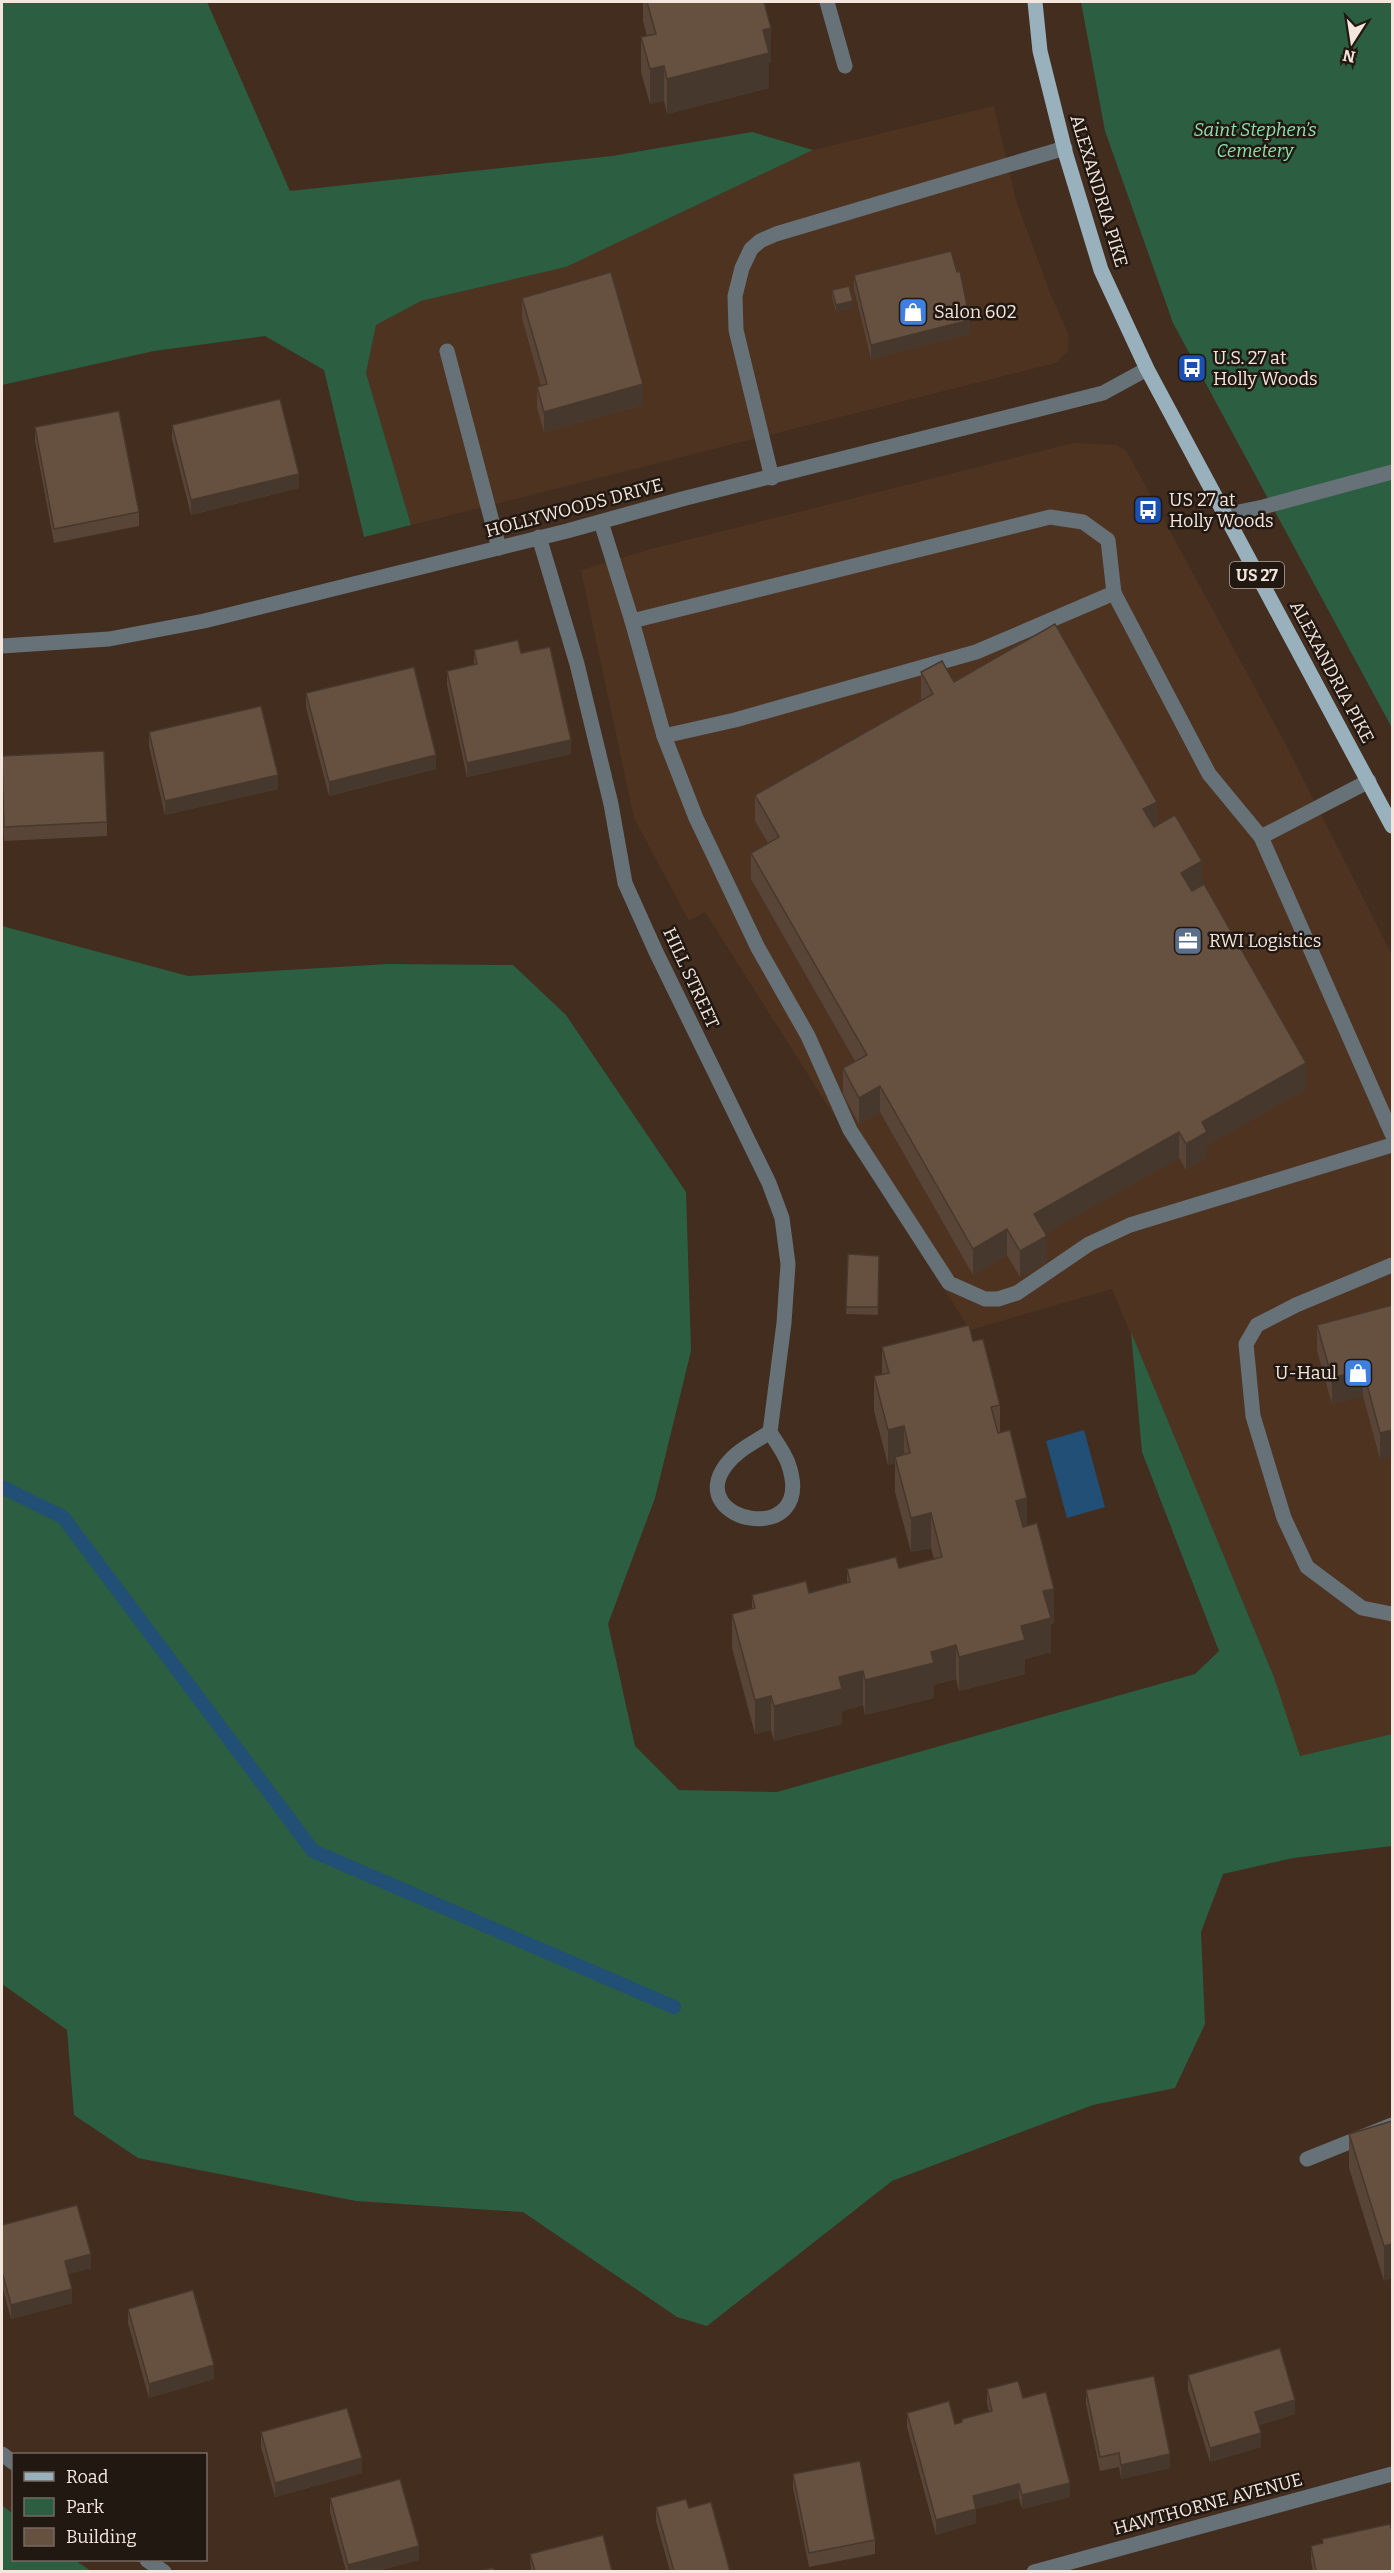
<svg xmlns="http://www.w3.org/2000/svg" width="1394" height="2573" viewBox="0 0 1394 2573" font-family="Bitter,serif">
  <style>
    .built { fill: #4e3321 }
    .green { fill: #2c5e41 }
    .water { fill: #214f75 }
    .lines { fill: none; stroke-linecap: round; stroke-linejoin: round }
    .stream { stroke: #214f75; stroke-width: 14 }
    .minor { stroke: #667278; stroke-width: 15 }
    .major { stroke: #98b1bd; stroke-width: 15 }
    .wall { fill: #584537 }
    .shaded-wall { fill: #47382d }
    .building { fill: #665040; stroke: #47382d; stroke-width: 1.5 }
    .labels { text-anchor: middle; stroke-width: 5; stroke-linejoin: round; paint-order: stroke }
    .shield { fill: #211812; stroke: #b5a8a0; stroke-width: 1.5 }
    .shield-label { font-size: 16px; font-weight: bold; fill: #f4e6dd }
    .park-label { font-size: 18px; font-style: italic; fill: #8de2ae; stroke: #211812 }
    .street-label { font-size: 18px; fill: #f4e6dd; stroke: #211812 }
    .poi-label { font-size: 18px; fill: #f4e6dd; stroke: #211812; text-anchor: start }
  </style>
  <rect width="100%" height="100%" fill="#422d1f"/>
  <!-- built -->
  <g class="built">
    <path d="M994,106l22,94 34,93 19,42 -1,16 -12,12 -645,162 -45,-152 10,-48 45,-24 145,-34 247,-117z"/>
    <path d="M1073,443l44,2 9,5 159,293 107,212v779l-92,22 -26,-79 -162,-388 -142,41 -265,-418 -16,9 -55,-103 -53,-248 70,-21z"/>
  </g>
  <!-- green -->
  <g class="green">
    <path d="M2,2h205l83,189 322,-35 140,-24 61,18 -247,117 -145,34 -45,24 -10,48 45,152 -47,12 -40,-167 -59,-34 -111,15 -152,34z"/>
    <path d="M1081,2h311v726l-219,-405 -68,-192z"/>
    <path d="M2,926l186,50 200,-12 125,1 53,50 120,177 5,159 -36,147 -47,126 27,122 44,44 98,2 418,-118 24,-23 -77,-199 -11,-120 143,345 26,79 92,-22v112l-99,12 -70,16 -22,58 4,92 -30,64 -82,17 -201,76 -185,145 -30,-9 -154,-105 -167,-11 -218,-43 -64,-43 -7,-85 -65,-46z"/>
    <path d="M2,2505l11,9 1,46h61l16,11h-89z"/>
  </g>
  <!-- water -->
  <path class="water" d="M1084,1430l21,77 -38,11 -21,-77z"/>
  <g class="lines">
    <!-- stream -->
    <path class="stream" d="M2,1487l61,30 250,334 361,156"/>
    <!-- minor -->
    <g class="minor">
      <path d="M827,2l18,64"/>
      <path d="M447,351l52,197"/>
      <path d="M772,478l-36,-148 -1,-34 7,-28 9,-19 9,-8 16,-7 289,-86"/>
      <path d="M1224,515l39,-8 129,-35"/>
      <path d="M601,522l31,99 32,115 32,82 62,130 50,88 42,94 99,153 36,16h13l19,-6 72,-49 41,-19 262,-80"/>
      <path d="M539,537l38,127 34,140 14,79 31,69 113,231 13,35 6,46 -4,59 -14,109c-15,10 -33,18 -44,33 -44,58 93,85 62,-2 -4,-11 -12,-21 -18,-31"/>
      <path d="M1114,593l95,181 52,63 131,297"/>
      <path d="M632,621l418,-104 33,5 25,18 6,53 -138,59 -241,68 -71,16"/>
      <path d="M2,646l107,-7 95,-18 363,-90 115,-32 421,-106 44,-24"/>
      <path d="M1261,837l108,-56"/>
      <path d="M1392,1265l-96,40 -39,20 -11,19 7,72 31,102 23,49 55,41 30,6"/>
      <path d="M1307,2159l85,-34"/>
      <path d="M2,2454l12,9"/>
      <path d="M147,2560l17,12"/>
      <path d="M1034,2572l358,-98"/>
    </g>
    <!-- major -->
    <path class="major" d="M1035,2l5,49 26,104 35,115 46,99 245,457"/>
  </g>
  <!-- wall -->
  <g class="wall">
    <path d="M643,2h121l7,61h-2v25l-102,26 -3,-13 -14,3 -9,-32v-35l6,-1 -4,-15z"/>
    <path d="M854,275l116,59 -99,25 -17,-70z"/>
    <path d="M832,290l21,18 -17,4 -4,-15z"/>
    <path d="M522,298l121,107 -99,27 -7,-24v-21l4,-1 -19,-68z"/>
    <path d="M172,425l127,63 -108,27 -19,-76z"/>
    <path d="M35,427l104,85v14l-85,17 -19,-102z"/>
    <path d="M474,650l47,3 50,101 -104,23 -20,-92v-14l27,-6z"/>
    <path d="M921,672l33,10 203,143 45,60 104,204 -99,56v12l-21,13 -7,-12 -134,75 2,29 -27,15 -13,-22 -34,20 -93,-163 -21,12 -16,-30v-26l12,-7 -104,-182v-26l17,-10 -13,-22v-26l167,-95 -1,-2z"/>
    <path d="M306,693l130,76 -107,27 -23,-89z"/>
    <path d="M149,732l129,57 -113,26 -16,-69z"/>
    <path d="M2,756l105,66v14l-103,5 -2,-52z"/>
    <path d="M848,1254l31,2 -1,59 -32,-1z"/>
    <path d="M1392,1305l-12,154 -17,-63 -31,8 -15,-53v-26z"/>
    <path d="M973,1341l27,64v27l27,94 27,97 -3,1v28l-26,7v15l-66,17 -3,-12 -22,6v13l-69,17 -2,-10 -21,6v13l-68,17 -3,-11 -16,4 -23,-86v-34l20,-5v-14l57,-2 38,-10v-14l52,-1 35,-9 -3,-11 -20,4 -16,-60v-29l-7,2 -14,-54v-35l8,-2v-27z"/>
    <path d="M1392,2121l-8,160 -35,-113v-34z"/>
    <path d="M2,2225l89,43 -23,6 4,29 -61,16 -8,-30h-1z"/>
    <path d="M128,2309l86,70 -65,19 -21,-75z"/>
    <path d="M1188,2375l107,39 -36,11 2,22 -51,15 -22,-72z"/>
    <path d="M987,2389l36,9 47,99 -48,12 -3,-11 -43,11v14l-40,12 -29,-108v-14l48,11 7,-2v-3l27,-7 -2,-9z"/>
    <path d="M1086,2390l84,78 -49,11 -2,-12 -19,4 -14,-67z"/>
    <path d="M261,2432l101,41 -87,24 -14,-50z"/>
    <path d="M793,2474l82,66v14l-66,13 -16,-79z"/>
    <path d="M330,2498l89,62 -42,11h-31l-16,-59z"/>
    <path d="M656,2507l33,1 41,63h-60l-14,-50z"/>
    <path d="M1391,2528l1,43h-79l-2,-11v-14l11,-3v-4z"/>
    <path d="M530,2554l82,17h-81z"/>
  </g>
  <!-- shaded-wall -->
  <g class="shaded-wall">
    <path d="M771,28v35h-2v25l-102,26v-35l96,-49z"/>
    <path d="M664,66v35l-14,3v-35z"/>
    <path d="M853,301v7l-17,4v-7z"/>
    <path d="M970,320v14l-99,25v-14z"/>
    <path d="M643,384v21l-99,27v-20z"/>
    <path d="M299,474v14l-108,27v-15z"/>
    <path d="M571,740v14l-104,23v-14z"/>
    <path d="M436,755v14l-107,27v-14z"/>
    <path d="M278,775v14l-113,26v-14z"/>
    <path d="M1157,802v26l-14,7v-26z"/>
    <path d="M1202,861v26l-21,12v-26z"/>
    <path d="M1306,1063v26l-99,56v12l-21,13v-26l16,-22z"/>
    <path d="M880,1086v26l-21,12v-26z"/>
    <path d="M1179,1132v26l-145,82v-26z"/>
    <path d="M1007,1229v26l-34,20v-26z"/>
    <path d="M1047,1236v26l-27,15v-26z"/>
    <path d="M1363,1370v26l-31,8v-26z"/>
    <path d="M904,1426v35l-9,-4v6l-7,2v-35z"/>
    <path d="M1392,1430v26l-12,3v-26z"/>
    <path d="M1027,1498v34l-11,3v-34z"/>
    <path d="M931,1513v35l-20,4v-34z"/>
    <path d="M1054,1589v34l-3,1v28l-26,7v15l-66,17v-34l62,-31 22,-35z"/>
    <path d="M956,1645v34l-22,6v13l-69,17v-35l66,-28z"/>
    <path d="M863,1671v34l-21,6v13l-68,17v-35l65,-29z"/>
    <path d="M771,1696v34l-16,4v-34z"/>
    <path d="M1392,2244v34l-8,3v-35z"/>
    <path d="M91,2254v14l-26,7v-14z"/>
    <rect x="2" y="2275" width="1" height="14"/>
    <path d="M72,2289v14l-61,16v-14z"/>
    <path d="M214,2365v14l-65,19v-14z"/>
    <path d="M1295,2400v14l-40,12v-14z"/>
    <path d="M1261,2433v14l-51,15v-14z"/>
    <path d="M1170,2454v14l-49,11v-14z"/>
    <path d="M362,2458v15l-87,24v-14z"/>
    <path d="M1070,2483v14l-48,12v-14z"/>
    <path d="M1019,2484v14l-46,12v-14z"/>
    <path d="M976,2509v14l-40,12v-15z"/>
    <path d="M419,2546v14l-42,11h-29v-6z"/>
  </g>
  <!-- building -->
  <g class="building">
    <path d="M647,2h117l7,26 -8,2 6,23 -102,26 -3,-13 -14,3 -9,-32 15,-3z"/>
    <path d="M951,251l6,21 3,-1 10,49 -99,25 -17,-70z"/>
    <path d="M611,272l32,112 -99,28 -7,-25 10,-3 -25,-86z"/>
    <path d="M849,286l4,15 -17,4 -4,-15z"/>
    <path d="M280,399l19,75 -108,26 -19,-75z"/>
    <path d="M119,411l20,101 -85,17 -19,-102z"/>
    <path d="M1055,624l102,178 -14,7 11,18 21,-12 27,46 -21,12 11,18 12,-7 102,179 -104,59 5,10 -21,12 -7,-12 -145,82 13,22 -27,15 -13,-22 -34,20 -93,-163 -21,12 -16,-30 24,-13 -116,-202 28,-16 -24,-42 178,-101 -12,-22 21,-11 12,21z"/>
    <path d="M518,640l3,13 29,-6 21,93 -104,23 -20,-92 30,-7 -3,-14z"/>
    <path d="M414,667l22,88 -107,27 -23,-89z"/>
    <path d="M261,706l17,69 -113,26 -16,-69z"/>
    <path d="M104,751l3,71 -103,5 -2,-71z"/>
    <path d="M848,1254l31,2 -1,51h-32z"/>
    <path d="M1392,1305v125l-12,3 -17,-63 -31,8 -15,-53z"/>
    <path d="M969,1325l4,16 10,-2 17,66 -9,2 7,26 12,-3 17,68 -11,3 7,26 14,-4 17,66 -11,2 8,27 -30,8 4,14 -66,17 -3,-12 -25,7 3,11 -69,17 -2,-9 -24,6 3,12 -68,17 -3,-10 -16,4 -23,-86 23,-6 -3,-13 54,-14 3,12 41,-11 -3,-13 49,-12 3,11 43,-11 -11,-44 -20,5 -16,-61 15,-4 -6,-27 -16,4 -14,-54 15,-3 -7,-26z"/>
    <path d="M1392,2121v123l-8,2 -35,-112z"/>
    <path d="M77,2205l14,49 -26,7 7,28 -61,16 -8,-30h-1v-50z"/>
    <path d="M193,2290l21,75 -65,19 -21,-75z"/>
    <path d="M1280,2348l15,52 -40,12 6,21 -51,15 -22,-73z"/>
    <path d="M1154,2376l16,78 -49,11 -2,-12 -19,4 -14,-67z"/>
    <path d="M1018,2381l5,17 23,-6 24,91 -48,12 -3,-11 -46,12 3,13 -40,11 -29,-107 42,-12 6,23 7,-2v-3l30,-8 -5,-22z"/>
    <path d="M347,2408l15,50 -87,25 -14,-51z"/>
    <path d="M860,2461l15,79 -66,13 -16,-79z"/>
    <path d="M400,2479l19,67 -71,19 -18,-67z"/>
    <path d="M686,2499l3,9 22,-6 19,69h-56l-18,-64z"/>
    <path d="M1390,2524l1,4h1v43h-76l-5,-25 12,-3 -1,-4z"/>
    <path d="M603,2535l9,36h-77l-5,-17z"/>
    <path d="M493,2568l1,3h-13z"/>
  </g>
  <!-- icons -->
  <defs>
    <g id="shop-square" transform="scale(1.5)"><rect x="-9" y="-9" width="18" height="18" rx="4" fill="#3f7fe0" stroke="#211812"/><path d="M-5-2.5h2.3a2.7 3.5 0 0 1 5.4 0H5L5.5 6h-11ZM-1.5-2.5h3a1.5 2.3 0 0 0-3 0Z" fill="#fff"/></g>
    <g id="bus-square" transform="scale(1.5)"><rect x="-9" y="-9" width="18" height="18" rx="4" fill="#1a4fb4" stroke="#211812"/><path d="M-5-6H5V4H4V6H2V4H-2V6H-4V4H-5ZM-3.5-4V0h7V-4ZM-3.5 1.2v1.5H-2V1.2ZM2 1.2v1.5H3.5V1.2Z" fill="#fff"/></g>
    <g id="office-square" transform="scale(1.5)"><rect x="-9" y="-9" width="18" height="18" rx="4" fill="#5c6f8a" stroke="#211812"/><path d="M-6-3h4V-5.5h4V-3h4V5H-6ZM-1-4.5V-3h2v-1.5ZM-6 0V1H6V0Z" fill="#fff"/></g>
  </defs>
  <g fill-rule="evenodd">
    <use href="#shop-square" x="913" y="312"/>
    <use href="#bus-square" x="1192" y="368"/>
    <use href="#bus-square" x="1148" y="510"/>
    <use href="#office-square" x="1188" y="941"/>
    <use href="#shop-square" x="1358" y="1373"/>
  </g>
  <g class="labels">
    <!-- shield labels -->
    <rect class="shield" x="1230" y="562" width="54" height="26" rx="4.5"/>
    <g class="shield-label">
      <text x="1257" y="581">US 27</text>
    </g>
    <!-- park labels -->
    <g class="park-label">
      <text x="1255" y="136">Saint Stephen’s<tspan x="1255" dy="21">Cemetery</tspan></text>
    </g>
    <!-- street labels -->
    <g class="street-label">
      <text transform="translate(1099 191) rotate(73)" y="6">ALEXANDRIA PIKE</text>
      <text transform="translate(574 508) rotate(-15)" y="6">HOLLYWOODS DRIVE</text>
      <text transform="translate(1332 672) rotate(62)" y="6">ALEXANDRIA PIKE</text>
      <text transform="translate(691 978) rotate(65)" y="6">HILL STREET</text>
      <text transform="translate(1208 2504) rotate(-15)" y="6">HAWTHORNE AVENUE</text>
    </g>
    <!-- poi labels -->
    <g class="poi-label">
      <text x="934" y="318">Salon 602</text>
      <text x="1213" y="364">U.S. 27 at<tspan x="1213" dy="21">Holly Woods</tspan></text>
      <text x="1169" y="506">US 27 at<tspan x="1169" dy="21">Holly Woods</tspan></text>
      <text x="1209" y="947">RWI Logistics</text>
      <text x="1337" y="1379" text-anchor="end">U-Haul</text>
    </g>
  </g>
  <!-- border -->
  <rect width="1394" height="2573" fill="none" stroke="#f4e6dd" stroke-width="6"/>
  <!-- legend -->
  <rect x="12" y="2453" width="195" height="108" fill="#211812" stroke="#756a63" stroke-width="1.5"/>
  <rect x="24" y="2472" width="30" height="9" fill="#98b1bd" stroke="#756a63" stroke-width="1.5"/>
  <text x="66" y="2483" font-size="18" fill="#f4e6dd">Road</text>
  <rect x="24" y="2498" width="30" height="18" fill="#2c5e41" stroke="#756a63" stroke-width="1.5"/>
  <text x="66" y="2513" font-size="18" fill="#f4e6dd">Park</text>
  <rect x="24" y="2528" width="30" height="18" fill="#665040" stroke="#756a63" stroke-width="1.5"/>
  <text x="66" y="2543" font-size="18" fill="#f4e6dd">Building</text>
  <!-- north arrow -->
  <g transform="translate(1352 42) rotate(192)" stroke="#211812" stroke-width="4.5" paint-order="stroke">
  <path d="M0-4.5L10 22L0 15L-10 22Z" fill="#f4e6dd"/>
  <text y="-9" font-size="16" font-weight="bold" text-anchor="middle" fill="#f4e6dd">N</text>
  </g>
</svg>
